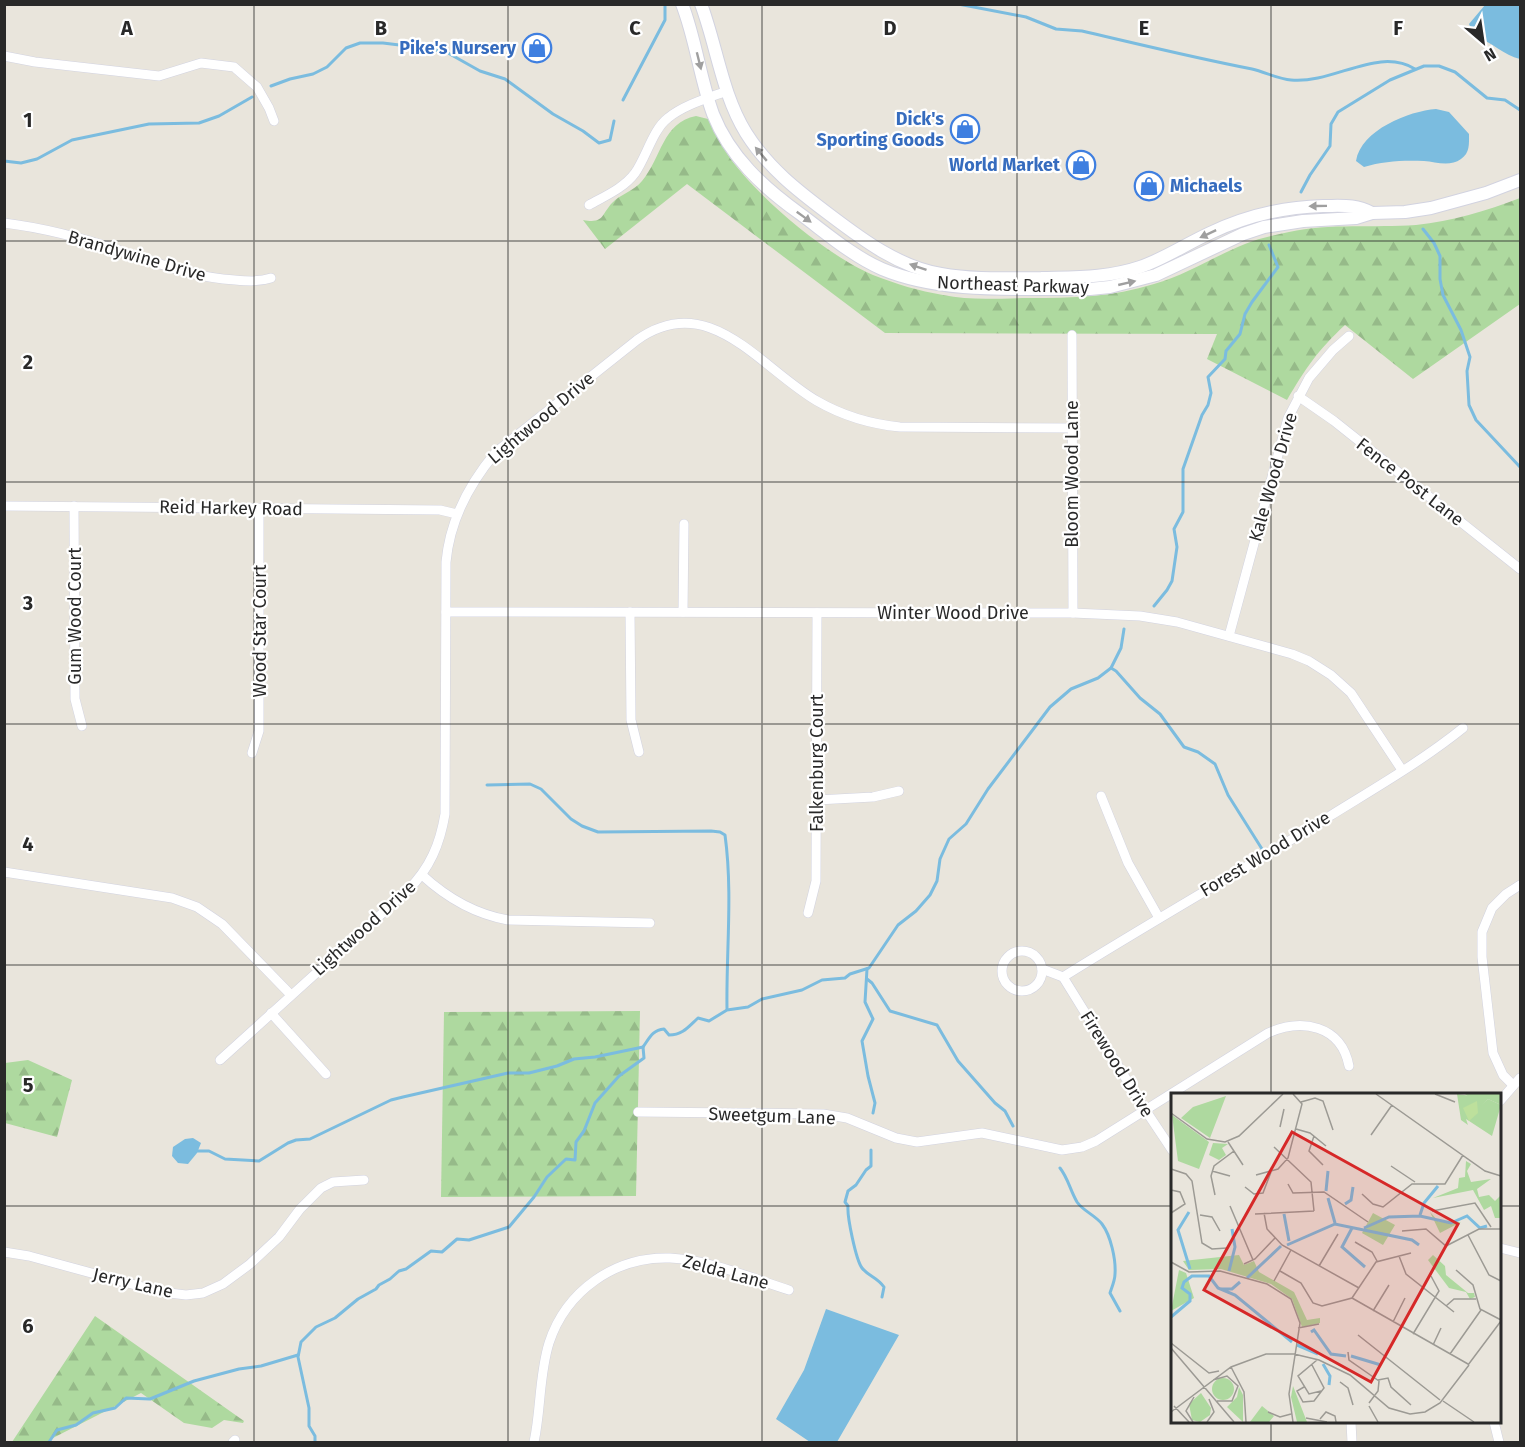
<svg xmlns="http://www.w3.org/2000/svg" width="1525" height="1447" viewBox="0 0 1525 1447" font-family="'Fira Sans',sans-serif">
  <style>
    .forest { fill: url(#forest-firs) }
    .water { fill: #7bbcdf }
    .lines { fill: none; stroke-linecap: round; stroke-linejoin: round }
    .stream { stroke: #7bbcdf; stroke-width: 3 }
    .minor-casing { stroke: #d2d3e0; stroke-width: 10 }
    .tertiary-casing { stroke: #d2d3e0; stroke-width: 14 }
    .minor { stroke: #fff; stroke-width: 9 }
    .tertiary { stroke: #fff; stroke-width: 12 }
    .oneway { fill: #9f9f9f }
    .grid { fill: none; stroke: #292929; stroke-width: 1.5; stroke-opacity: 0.55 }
    .labels { text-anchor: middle; stroke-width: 4.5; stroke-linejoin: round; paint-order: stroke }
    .shop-label { font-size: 18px; font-weight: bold; fill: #366cbe; stroke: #fff; text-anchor: end }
    .street-label { font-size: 18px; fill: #292929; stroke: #fff }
    .inset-river { fill: none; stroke: #7bbcdf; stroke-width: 3 }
    .inset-road { fill: none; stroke: #9c9a94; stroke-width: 1.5 }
    .view { fill: #d62828; fill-opacity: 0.15; stroke: #d62828; stroke-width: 3 }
    .inset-edge { fill: none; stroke: #292929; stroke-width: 3 }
    .grid-label { font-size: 20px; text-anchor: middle; font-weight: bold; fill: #292929; stroke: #fff; stroke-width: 4.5; stroke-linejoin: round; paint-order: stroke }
  </style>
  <defs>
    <pattern id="forest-firs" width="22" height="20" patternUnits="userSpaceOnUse" patternTransform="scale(1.5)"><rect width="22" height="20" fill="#aed99f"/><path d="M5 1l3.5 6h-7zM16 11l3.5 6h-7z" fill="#96ba89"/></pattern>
  </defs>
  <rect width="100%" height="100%" fill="#e9e5dc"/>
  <!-- forest -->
  <g class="forest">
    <path d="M696,116l12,3c7,12 13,24 20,36 29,42 98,100 145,120 23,9 46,16 70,20 28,6 58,3 86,3 43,0 84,-1 125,-14 32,-9 61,-28 91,-40 14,-6 30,-9 44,-12 41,-9 85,-4 127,-7 36,-4 70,-14 104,-27v106l-107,75 -68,-54c-27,25 -40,44 -58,75l-80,-41 10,-25 -332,-1 -198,-149 -82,65 -22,-29c21,4 18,-5 29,-17 7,-8 22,-12 30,-22 20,-24 20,-58 54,-65z"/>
    <path d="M640,1011l-4,185 -195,1 3,-185z"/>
    <path d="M28,1060l44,20 -15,57 -52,-14v-60z"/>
    <path d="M95,1316l149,105 -1,2 -19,-3 -12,8 -28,-5 -43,-30 -90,46 -3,3h-36z"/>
  </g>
  <!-- water -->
  <g class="water">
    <path d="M1485,5h35v54c-16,-3 -28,-18 -45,-22l-6,-13z"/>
    <path d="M1436,109l13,3 20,22c0,10 1,19 -8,25 -11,8 -25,3 -37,2 -20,-1 -41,0 -60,6l-8,-6c5,-31 53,-50 80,-52z"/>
    <path d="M193,1138l8,5 -4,10 -9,11 -10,-1 -6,-7 1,-9 12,-8z"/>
    <path d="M826,1309l73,26 -62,107h-27l-34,-23 28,-49z"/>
  </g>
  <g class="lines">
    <!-- stream -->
    <g class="stream">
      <path d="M958,4l68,13 30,12 26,2c56,13 113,27 170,38 13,3 26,10 39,11 43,4 87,-34 124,-11"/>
      <path d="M271,86l19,-7 23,-5 14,-7 19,-19 14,-5h23l49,6 16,4 32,18 25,8 48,35 30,17 16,12 11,-3 4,-19"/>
      <path d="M623,100l42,-80v-16"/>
      <path d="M4,161l17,2 16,-4 35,-19 77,-16 50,-1 20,-7 33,-19"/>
      <path d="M1301,192l9,-17 20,-29 1,-22 7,-12 52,-32 34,-14h15l16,6 32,26 18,2 15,10"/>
      <path d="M1423,229l11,14 6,13v23l3,16 18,35 9,27 -3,14 2,34 7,15 44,47"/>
      <path d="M1154,606l13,-16 5,-9 5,-34 -3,-18 9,-17v-43l19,-54 6,-10 3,-12 -3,-16 17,-18 1,-8 14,-17 5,-20 7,-12 26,-35 -9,-22"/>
      <path d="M1111,668l5,3 24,27 20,16 24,33 14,5 17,12 13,31 34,54"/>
      <path d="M487,785l43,-1 11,5 30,30 11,7 16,6 113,-1 9,1 5,3c8,58 1,117 2,174"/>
      <path d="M867,969l-2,33 8,17 -11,22 6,35 7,27 -2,10"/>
      <path d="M867,979l5,4 18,28 47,14 21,36 37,42 10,8 8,15"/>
      <path d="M871,1150v16l-5,4 -10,15 -8,6 -3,11 3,4c-1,11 8,54 14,62 6,8 15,9 22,19l-2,10"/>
      <path d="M194,1151h15l16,8 34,2 29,-18 8,-3 14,-1 81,-39 12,-3 105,-24h21l28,-7 17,-7 21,-2 48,-10c6,-8 9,-17 21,-18l5,6c14,0 20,-9 29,-17l11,3 18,-11 21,-3 14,-8 40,-9 20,-10 23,-2 5,-4 19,-6 29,-43 18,-14 14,-16 7,-14 3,-22 9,-20 17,-15 22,-35 62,-82 21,-18 27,-11 13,-10 10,-20 3,-19"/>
      <path d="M1060,1168c8,10 10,22 17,34 6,9 18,13 25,22 9,12 14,36 13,50 0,6 -3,13 -5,19l10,18"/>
      <path d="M49,1442l8,-12 19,-5 17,-12 22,-5 11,-10 24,1 44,-18 45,-12 22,-3 37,-11"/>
      <path d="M315,1442v-6l-6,-10v-18l-11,-51 3,-15 15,-15 19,-9 23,-19 18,-10 3,-4 11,-6 9,-8 7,-2 25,-18 11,1 15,-13 12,1 40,-13 25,-30 13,-20 19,-18 9,1 1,-18 8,-11 11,-28 24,-27 25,-18 -1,-11"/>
    </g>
    <!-- minor casing -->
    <g class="minor-casing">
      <g id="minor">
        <path d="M4,56l31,6 124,14 42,-13 33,4 23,20 12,21 5,13"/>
        <path d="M589,205c16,-9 35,-17 46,-32 11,-15 18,-44 33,-55 16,-13 40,-20 59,-27"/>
        <path d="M4,223c41,5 82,16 120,29 40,13 68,25 111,28 12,1 24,2 36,-2"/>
        <path d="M1072,335l1,278"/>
        <path d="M1298,396l36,25 186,148"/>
        <path d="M4,506l436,4 17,4"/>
        <path d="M74,506l1,193 7,27"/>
        <path d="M446,612l627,1 67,3 37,6 115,32 17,7 22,14 20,18 51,77"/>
        <path d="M630,612l1,108 8,32"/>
        <path d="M683,612l1,-88"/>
        <path d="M1229,636l59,-218 21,-40 24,-28 16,-14"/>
        <path d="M252,753l7,-22v-222"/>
        <path d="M1101,796l27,67 31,55"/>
        <path d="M817,800l56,-3 26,-6"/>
        <path d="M4,872l168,26 25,9 25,17 69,71"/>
        <path d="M422,875c25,23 52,39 86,45l142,3"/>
        <path d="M808,913l8,-32 1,-268"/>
        <circle cx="1022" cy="971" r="20"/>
        <path d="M1042,969l21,8"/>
        <path d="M1063,977c88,-55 178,-106 267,-161 45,-28 92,-55 133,-88"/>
        <path d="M1063,977l83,134 26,39"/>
        <path d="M271,1013l55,61"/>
        <path d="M220,1060l188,-170c22,-22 32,-46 37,-76l1,-252c4,-43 23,-78 50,-110l141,-112c72,-51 122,27 180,61 26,15 53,23 83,26l172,1"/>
        <path d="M1513,1085l-10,-10 -10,-22 -11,-96v-25l10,-24 14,-14 14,-9"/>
        <path d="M1500,1101l20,-23"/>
        <path d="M638,1112l185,2 24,4 49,20 21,4 65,-9 80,17 20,-3 14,-6 172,-108c34,-15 73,-8 81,33"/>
        <path d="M1500,1248l20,5"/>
        <path d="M4,1252l25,4 132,36 25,3 17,-2 20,-9 27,-20 29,-27 21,-28 21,-21 12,-6 31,-2"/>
        <path d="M1351,1422l1,20"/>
        <path d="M1494,1422l5,20"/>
        <path d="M233,1442l2,-2"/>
        <path d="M534,1442c7,-32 5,-67 15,-99 17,-52 66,-87 121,-85 40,2 81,20 119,32"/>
      </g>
    </g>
    <!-- tertiary casing -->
    <g class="tertiary-casing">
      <g id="tertiary">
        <path d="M682,4c14,36 18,75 31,110 17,43 50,73 86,99 26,19 53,43 83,56 62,26 141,19 208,20l20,-2 46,-12 87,-41 21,-7 39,-6 53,-3 16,-5 33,-1 26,-4 55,-15 34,-13"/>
        <path d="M701,4c16,43 21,90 45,129 22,35 52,58 84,82 33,25 69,52 111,59 33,6 67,4 100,4 33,-1 67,0 99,-11 24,-8 46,-23 70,-34 36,-17 73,-26 113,-27 19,0 32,-2 49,7"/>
      </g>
    </g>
    <!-- minor -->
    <use href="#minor" class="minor"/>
    <!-- tertiary -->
    <use href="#tertiary" class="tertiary"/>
  </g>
  <!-- one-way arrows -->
  <defs><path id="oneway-solid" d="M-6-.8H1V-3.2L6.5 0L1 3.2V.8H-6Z" transform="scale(1.5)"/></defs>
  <g class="oneway">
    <use href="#oneway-solid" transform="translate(699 61) rotate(76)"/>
    <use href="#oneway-solid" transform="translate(761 154) rotate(-130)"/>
    <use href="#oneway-solid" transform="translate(1318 206) rotate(179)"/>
    <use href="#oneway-solid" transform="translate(804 217) rotate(36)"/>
    <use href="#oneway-solid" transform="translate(1208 234) rotate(155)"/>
    <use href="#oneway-solid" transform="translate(918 267) rotate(-161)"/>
    <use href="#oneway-solid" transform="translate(1127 283) rotate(-13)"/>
  </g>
  <!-- grid -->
  <path class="grid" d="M254,4v1438M508,4v1438M762,4v1438M1017,4v1438M1271,4v1090M4,241h1516M4,482h1516M4,724h1516M4,965h1516M4,1206h1168M1500,1206h20M1271,1422v20"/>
  <!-- icons -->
  <defs>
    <g id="shop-ring" transform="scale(1.5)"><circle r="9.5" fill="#fff" stroke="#3f7fe0" stroke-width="1.5"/><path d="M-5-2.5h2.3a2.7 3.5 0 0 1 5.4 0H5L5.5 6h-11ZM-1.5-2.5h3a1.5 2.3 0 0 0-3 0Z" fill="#3f7fe0"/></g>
  </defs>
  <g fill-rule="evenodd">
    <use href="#shop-ring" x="537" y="48"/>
    <use href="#shop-ring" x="965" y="129"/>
    <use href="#shop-ring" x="1081" y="165"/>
    <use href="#shop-ring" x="1149" y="186"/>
  </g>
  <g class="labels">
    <!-- shop labels -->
    <g class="shop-label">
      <text x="516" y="54">Pike's Nursery</text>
      <text x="944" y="125">Dick's<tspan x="944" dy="21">Sporting Goods</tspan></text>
      <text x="1060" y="171">World Market</text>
      <text x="1170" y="192" text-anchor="start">Michaels</text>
    </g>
    <!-- street labels -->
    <g class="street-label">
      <text transform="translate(137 256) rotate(16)" y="6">Brandywine Drive</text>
      <text transform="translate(1013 285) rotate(2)" y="6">Northeast Parkway</text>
      <text transform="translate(541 418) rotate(-40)" y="6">Lightwood Drive</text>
      <text transform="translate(1072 474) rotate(-90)" y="6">Bloom Wood Lane</text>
      <text transform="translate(1273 477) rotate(-74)" y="6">Kale Wood Drive</text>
      <text transform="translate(1410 482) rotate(38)" y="6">Fence Post Lane</text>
      <text transform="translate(231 508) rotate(1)" y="6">Reid Harkey Road</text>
      <text x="953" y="619">Winter Wood Drive</text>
      <text transform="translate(75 616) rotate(-90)" y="6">Gum Wood Court</text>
      <text transform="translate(260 631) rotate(-90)" y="6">Wood Star Court</text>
      <text transform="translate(817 763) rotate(-90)" y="6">Falkenburg Court</text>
      <text transform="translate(1265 854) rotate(-31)" y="6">Forest Wood Drive</text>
      <text transform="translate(364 928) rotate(-42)" y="6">Lightwood Drive</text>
      <text transform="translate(1117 1064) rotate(58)" y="6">Firewood Drive</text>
      <text transform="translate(772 1116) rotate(2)" y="6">Sweetgum Lane</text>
      <text transform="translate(726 1272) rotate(15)" y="6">Zelda Lane</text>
      <text transform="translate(133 1283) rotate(13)" y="6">Jerry Lane</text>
    </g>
  </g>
  <!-- overview -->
  <g transform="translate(1171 1093)">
    <rect width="330" height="330" fill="#e9e5dc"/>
    <path d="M294,1h36v11l-13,-6 -7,8zM55,3l-16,42 -29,-20 12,-11zM42,50l15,1 -6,4 4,7 -7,5 -10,-5zM295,68l5,3 -4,7 4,11 20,-3 -14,10 2,8 10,-2 6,6 6,-6v23h-6l-4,-12 -7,4 -11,-20 -40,8 25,-10 1,-10 6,-1zM259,119l9,10h22l-21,11zM202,120l22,12 -12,20 -21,-12zM68,162l5,10 10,-4 5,11 35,20 13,28 13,-2v5l-18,4 -10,-28 -21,-15 -50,-15 -32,1 -6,-9zM262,162l12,11 1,9 22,18h6l1,4 -5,2 -4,-7 -17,-4 -21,-28zM41 296a11 11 0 1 1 22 0a11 11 0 1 1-22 0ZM122,293l14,36h-10l-6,-25zM68,294l4,8v27l-16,-15 10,-10zM30,300l10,15 -1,7 -10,7 -8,-2 -3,-16zM91,313l12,10 -5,6h-19z" fill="#aed99f"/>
    <path d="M286,1l21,3 3,9 7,-7 13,6 -9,31 -26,-17 2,6 -7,-5zM1,22l37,27 -10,27 -21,-8zM8,177l7,3 8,25 -23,13z" fill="#aed99f"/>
    <path d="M306,8l1,12 -9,8 -6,-13z" fill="#bde09c"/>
    <path class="inset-river" d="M155,98l2,-20M157,105l7,25M174,111l6,-4 2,-13M18,119l-11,18 12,39M113,121l5,27M249,122l4,-12 14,-17M181,135l-10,19 23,20M193,135l25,-11 31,-1 31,7 16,-7 13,12 7,-2M116,152l48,-21 77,16 7,5M58,178l6,-24 -3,-18M76,185l34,-32M50,196h11l8,-7M0,224l19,-16v-7l-8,-6 2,-6 8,-6h17l9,12 17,7 57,47M140,239l3,-2 17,24 15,2M126,252l21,9M180,263l30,9M152,271l7,12 -1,9"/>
    <path class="inset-road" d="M205,1l109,77 16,5M264,1l20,8M130,9l14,-4 8,3 10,29M0,20l36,26 18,3 14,-6 44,-42M109,34l4,-18M125,36l14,4 16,13M200,42l21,-30M143,43l-5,15 14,14M57,49l15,23M103,54l37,35 3,29M220,73l24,16M0,76l15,5 6,7 10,62 10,6 15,-1M41,78l18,5M85,82l22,-6 10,-11 14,-54 -9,-10M117,91l5,9 31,-1 44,30M74,94l9,7 9,-1 8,-21M0,97l9,2 5,12 -14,9M191,101l11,10 10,3 29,-23h33l18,-29M44,102l-4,-19 3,-10 20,-15M59,113l23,54M261,118l43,-8 16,24M93,120l3,16 15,16 77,43M84,121l59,-3M29,122l12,2 8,14M231,138l24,-2 20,17 33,-17h22M297,142l21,40 12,6M184,149l17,10 5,9M228,163l7,18 48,38M0,169l18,10 31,-1 47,13 24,15 9,24 -11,71 4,28M73,171l11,-5 20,-21M148,173l19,-32M285,177l17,15 7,24 21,11M109,178l21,12 12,20 9,3 30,-8 24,-36 35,-9M103,188l17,-31M181,205l116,66M275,213l8,-7h22M202,218l16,-26M222,229l12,-24M127,235l21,-4M242,241l26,-43 -8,-15M187,242l82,65M0,250l38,30 10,-2M262,252l8,-17M0,255l63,74M177,259l1,8 30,21 -1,10 -9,12M279,261l31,-44M146,267l-19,16 11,18 12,-3M297,272l33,-44M60,274l13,25 2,30M42,287l14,-4 11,10 -6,15h-15M207,287l10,-2 3,9 20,18M172,291l-3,-2 8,6 5,17M133,294l-7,4 6,11 11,-1 10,-13 -12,-23M272,308l31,21M3,313l15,16M198,313l9,16M0,319l60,-45 35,-13h28l25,6 31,15 39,33 21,6 15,-2 15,-9 29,-38M97,319l12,5 11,-3M135,325l21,4M149,326l6,-7 9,4 1,6M22,329l-7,-11 8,-14M36,329l7,-10 -5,-13"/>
    <path class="view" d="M121,39l166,92 -87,158 -167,-92z"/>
    <rect width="330" height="330" class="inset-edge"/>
  </g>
  <g class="grid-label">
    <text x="127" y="35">A</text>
    <text x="381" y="35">B</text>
    <text x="635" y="35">C</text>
    <text x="890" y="35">D</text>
    <text x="1144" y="35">E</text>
    <text x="1398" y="35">F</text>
    <text x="28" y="127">1</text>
    <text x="28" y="369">2</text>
    <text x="28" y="610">3</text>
    <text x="28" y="851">4</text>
    <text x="28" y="1092">5</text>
    <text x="28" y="1333">6</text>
  </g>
  <!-- border -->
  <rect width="1525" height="1447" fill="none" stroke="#292929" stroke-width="12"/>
  <!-- north arrow -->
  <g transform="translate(1483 42) rotate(151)" stroke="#ffffff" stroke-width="4.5" paint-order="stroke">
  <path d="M0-4.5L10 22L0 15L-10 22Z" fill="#292929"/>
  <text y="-9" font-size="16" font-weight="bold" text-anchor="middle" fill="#292929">N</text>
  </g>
</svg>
